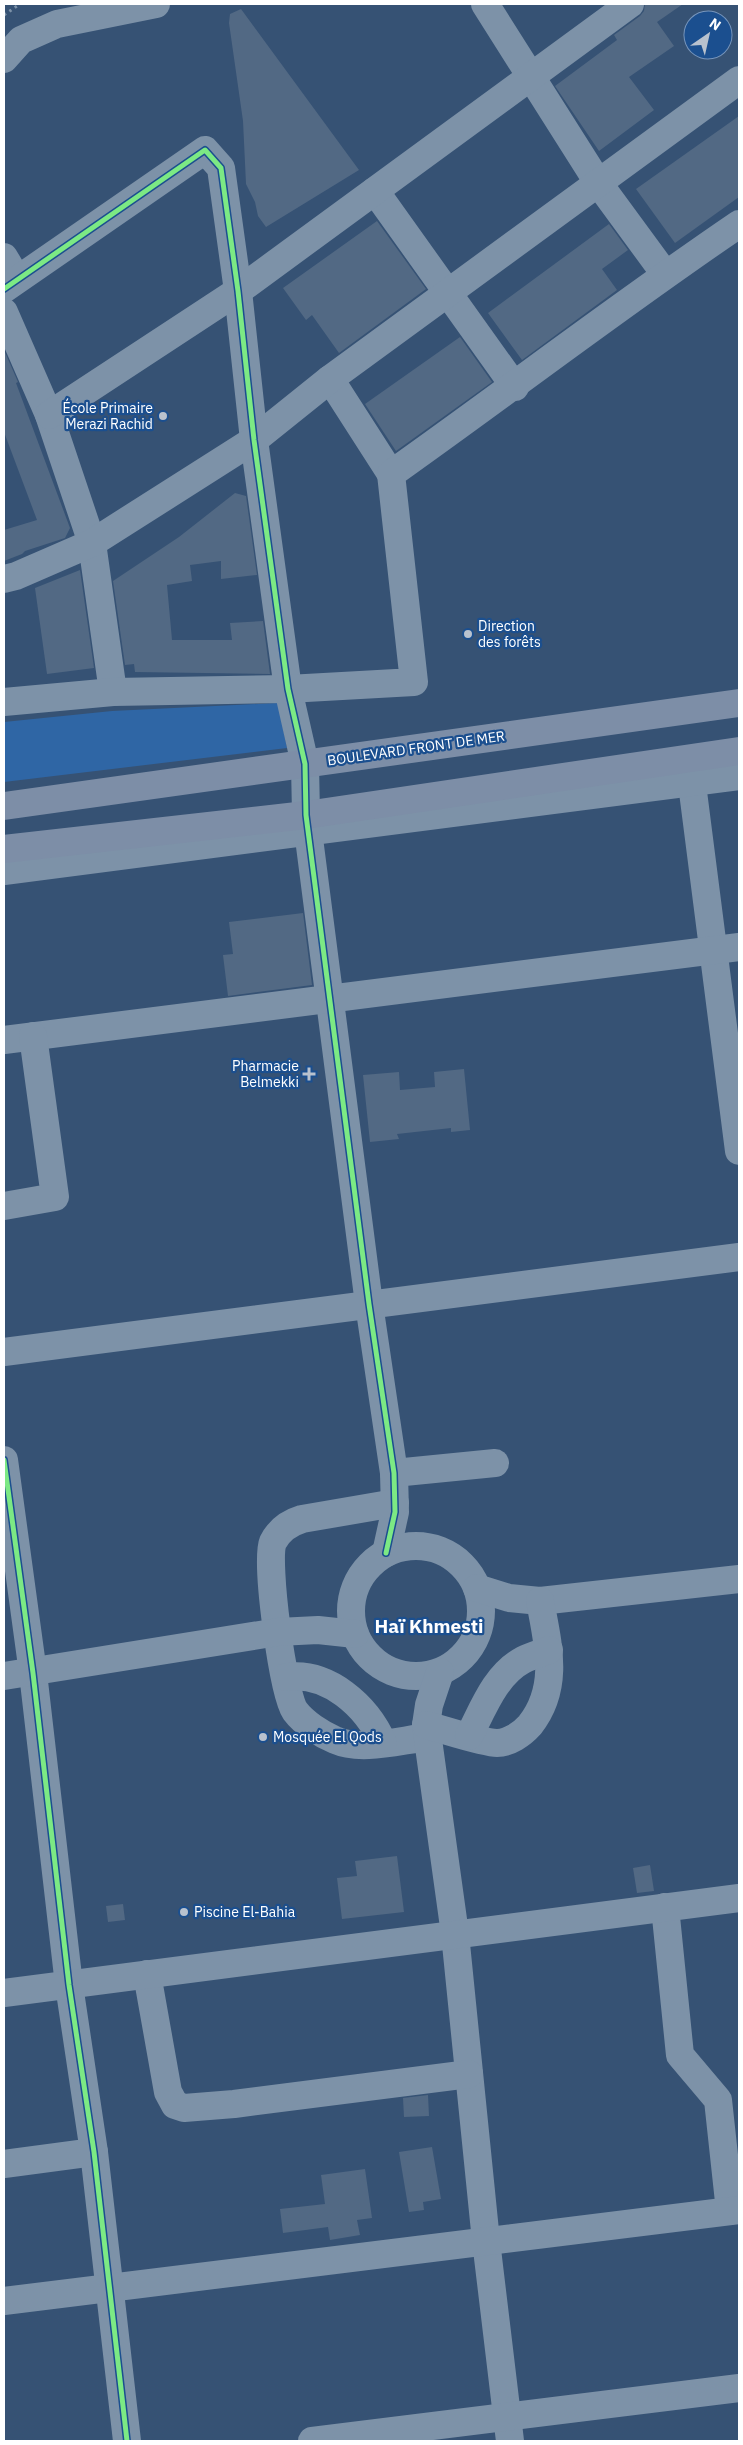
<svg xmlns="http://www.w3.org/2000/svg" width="743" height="2445" viewBox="0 0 743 2445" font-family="'IBM Plex Sans',sans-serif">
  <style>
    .green { fill: #2f66a5 }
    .building { fill: #526984 }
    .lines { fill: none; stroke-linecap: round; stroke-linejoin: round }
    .path { stroke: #7d92a8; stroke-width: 3; stroke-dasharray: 2.5 4; stroke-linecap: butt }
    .minor { stroke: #7d92a8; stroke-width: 28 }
    .major { stroke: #7d8ea7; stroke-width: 28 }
    .cycleway-casing { stroke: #1b4f8f; stroke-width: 8 }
    .cycleway { stroke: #7ce984; stroke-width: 5 }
    .poi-dot { fill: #b9c2ce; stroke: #1b4f8f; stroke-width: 2 }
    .labels { text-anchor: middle; stroke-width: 4.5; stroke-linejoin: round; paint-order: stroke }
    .poi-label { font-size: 14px; fill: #fff; stroke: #1b4f8f; text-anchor: start }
    .street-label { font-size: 14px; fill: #fff; stroke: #1b4f8f }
    .district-label { font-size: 19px; font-weight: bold; fill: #fff; stroke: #1b4f8f }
  </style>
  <rect width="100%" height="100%" fill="#365274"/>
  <!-- green -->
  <path class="green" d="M278,703l9,45 -283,34v-60l108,-11z"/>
  <!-- building -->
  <g class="building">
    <path d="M645,4h38l-26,18 17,24 -45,31 25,33 -55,41 -44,-65 62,-46 -3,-5 26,-19 4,-5z"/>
    <path d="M241,9l118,161 -93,57 -8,-11 -3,-14 -9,-18 -3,-63 -14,-98 1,-9z"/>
    <path d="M739,116v81l-64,46 -39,-54z"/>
    <path d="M377,221l49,68 -87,64 -27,-38 -6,5 -23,-32z"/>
    <path d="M609,224l19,26 -26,19 15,21 -95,70 -34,-47z"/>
    <path d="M460,337l32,45 -96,69 -31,-47z"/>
    <path d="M4,350l14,32 -2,1 54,145 -5,10 -40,13 -3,3 -18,7v-31l33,-10 -33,-88z"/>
    <path d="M235,493l11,3 11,79 -36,4v-18l-31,4 2,16 -25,4 5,55h60l-2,-17 33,-2 7,53 -135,-2 -1,-8 -9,1 -12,-84 66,-44z"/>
    <path d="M80,570l14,98 -47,6 -12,-86z"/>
    <path d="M303,913l9,72 -84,11 -5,-41 10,-1 -4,-32z"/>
    <path d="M464,1069l6,61 -19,2v-4l-54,6 2,5 -29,3 -7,-67 36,-3 1,18 35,-3 -1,-15z"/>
    <path d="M397,1856l7,56 -62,7 -5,-41 20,-2 -2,-15z"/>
    <path d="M650,1865l4,26 -17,2 -4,-25z"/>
    <path d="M123,1904l2,16 -17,2 -2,-16z"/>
    <path d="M428,2095l1,21 -25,1 -1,-19z"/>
    <path d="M432,2147l9,52 -18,3 1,8 -15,2 -10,-60z"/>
    <path d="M365,2169l7,49 -15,2 3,15 -30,5 -2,-13 -45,6 -3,-24 45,-5 -4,-29z"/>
  </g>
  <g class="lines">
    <!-- path -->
    <path class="path" d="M4,15l16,-11"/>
    <!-- minor -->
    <g class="minor">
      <path d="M485,4l114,180 66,90"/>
      <path d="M4,59l17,-19 36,-16 99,-20"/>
      <path d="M375,191l140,196"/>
      <path d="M4,257l13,22"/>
      <path d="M4,289l201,-139 16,18 17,123 16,149 34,249 17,75 1,51 63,489 25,169 1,39 -9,41"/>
      <path d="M4,312l45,103 43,128 21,149"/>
      <path d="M330,379l61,95"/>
      <path d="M49,415l189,-124 392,-287"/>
      <path d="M4,579l12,-3 76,-33 162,-103 76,-61 409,-299"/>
      <path d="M4,702l109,-10 175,-3 126,-7 -23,-208c117,-83 230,-170 348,-250"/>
      <path d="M692,784l47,367"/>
      <path d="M4,871l735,-95"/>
      <path d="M4,1040l735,-93"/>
      <path d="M4,1206l51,-9 -22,-161"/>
      <path d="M4,1352l735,-95"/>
      <path d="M4,1460l29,213 36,312 25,167 33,289"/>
      <path d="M394,1473l101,-10"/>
      <path d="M395,1503l-93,16c-13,4 -23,11 -29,23 -8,19 10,151 22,169 9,12 26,23 40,29 27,12 65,0 94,-3"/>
      <circle cx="416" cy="1611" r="65"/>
      <path d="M477,1588l32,10 31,3 199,-22"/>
      <path d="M440,1672l-11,33 -3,20 29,209 31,307 24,200"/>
      <path d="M4,1676l274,-44 40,-2 37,4"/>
      <path d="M286,1677c42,-6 81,29 97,66"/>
      <path d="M426,1725c16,4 57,18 71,18 12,0 25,-9 33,-18 30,-38 18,-81 10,-124"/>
      <path d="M469,1736c14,-27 26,-61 54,-76 8,-4 18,-7 26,-10"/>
      <path d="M665,1907l15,148 38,45 12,111"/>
      <path d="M147,1974l21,118 7,13 9,3 50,-4 235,-30"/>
      <path d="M4,1993l735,-95"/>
      <path d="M4,2164l90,-12"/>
      <path d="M4,2301l735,-91"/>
      <path d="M312,2441l427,-53"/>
    </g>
    <!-- major -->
    <g class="major">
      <path d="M4,806l735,-103"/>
      <path d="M4,849l302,-34 433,-64"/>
    </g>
    <!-- cycleway casing -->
    <g class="cycleway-casing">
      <g id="cycleway">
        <path d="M4,289l201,-139 16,18 17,123 16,149 34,249 17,75 1,51 63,489 25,169 1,39 -9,41"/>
        <path d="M4,1460l29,213 36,312 25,167 33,289"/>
      </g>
    </g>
    <!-- cycleway -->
    <use href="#cycleway" class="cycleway"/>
  </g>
  <!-- markers -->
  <g class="poi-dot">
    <circle cx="163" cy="416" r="5"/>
    <circle cx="468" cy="634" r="5"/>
    <path d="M306.5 1066.5h5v5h5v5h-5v5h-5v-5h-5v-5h5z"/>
    <circle cx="263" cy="1737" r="5"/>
    <circle cx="184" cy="1912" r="5"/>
  </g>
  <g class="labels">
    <!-- poi labels -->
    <g class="poi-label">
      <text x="153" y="413" text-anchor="end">École Primaire<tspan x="153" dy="16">Merazi Rachid</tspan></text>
      <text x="478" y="631">Direction<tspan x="478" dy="16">des forêts</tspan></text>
      <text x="299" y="1071" text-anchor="end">Pharmacie<tspan x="299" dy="16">Belmekki</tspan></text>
      <text x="273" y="1742">Mosquée El Qods</text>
      <text x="194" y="1917">Piscine El-Bahia</text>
    </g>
    <!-- street labels -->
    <g class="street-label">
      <text transform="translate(416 748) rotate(-8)" y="5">BOULEVARD FRONT DE MER</text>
    </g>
    <!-- district labels -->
    <g class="district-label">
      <text x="429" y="1633">Haï Khmesti</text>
    </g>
  </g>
  <!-- border -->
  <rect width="743" height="2445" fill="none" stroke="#ffffff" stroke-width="10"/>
  <!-- north arrow -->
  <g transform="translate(708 35) rotate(34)"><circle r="24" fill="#1b4f8f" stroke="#7695bc"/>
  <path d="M0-4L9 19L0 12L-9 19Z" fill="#b9c2ce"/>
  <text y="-8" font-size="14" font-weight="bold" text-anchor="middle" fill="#ffffff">N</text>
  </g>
</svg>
